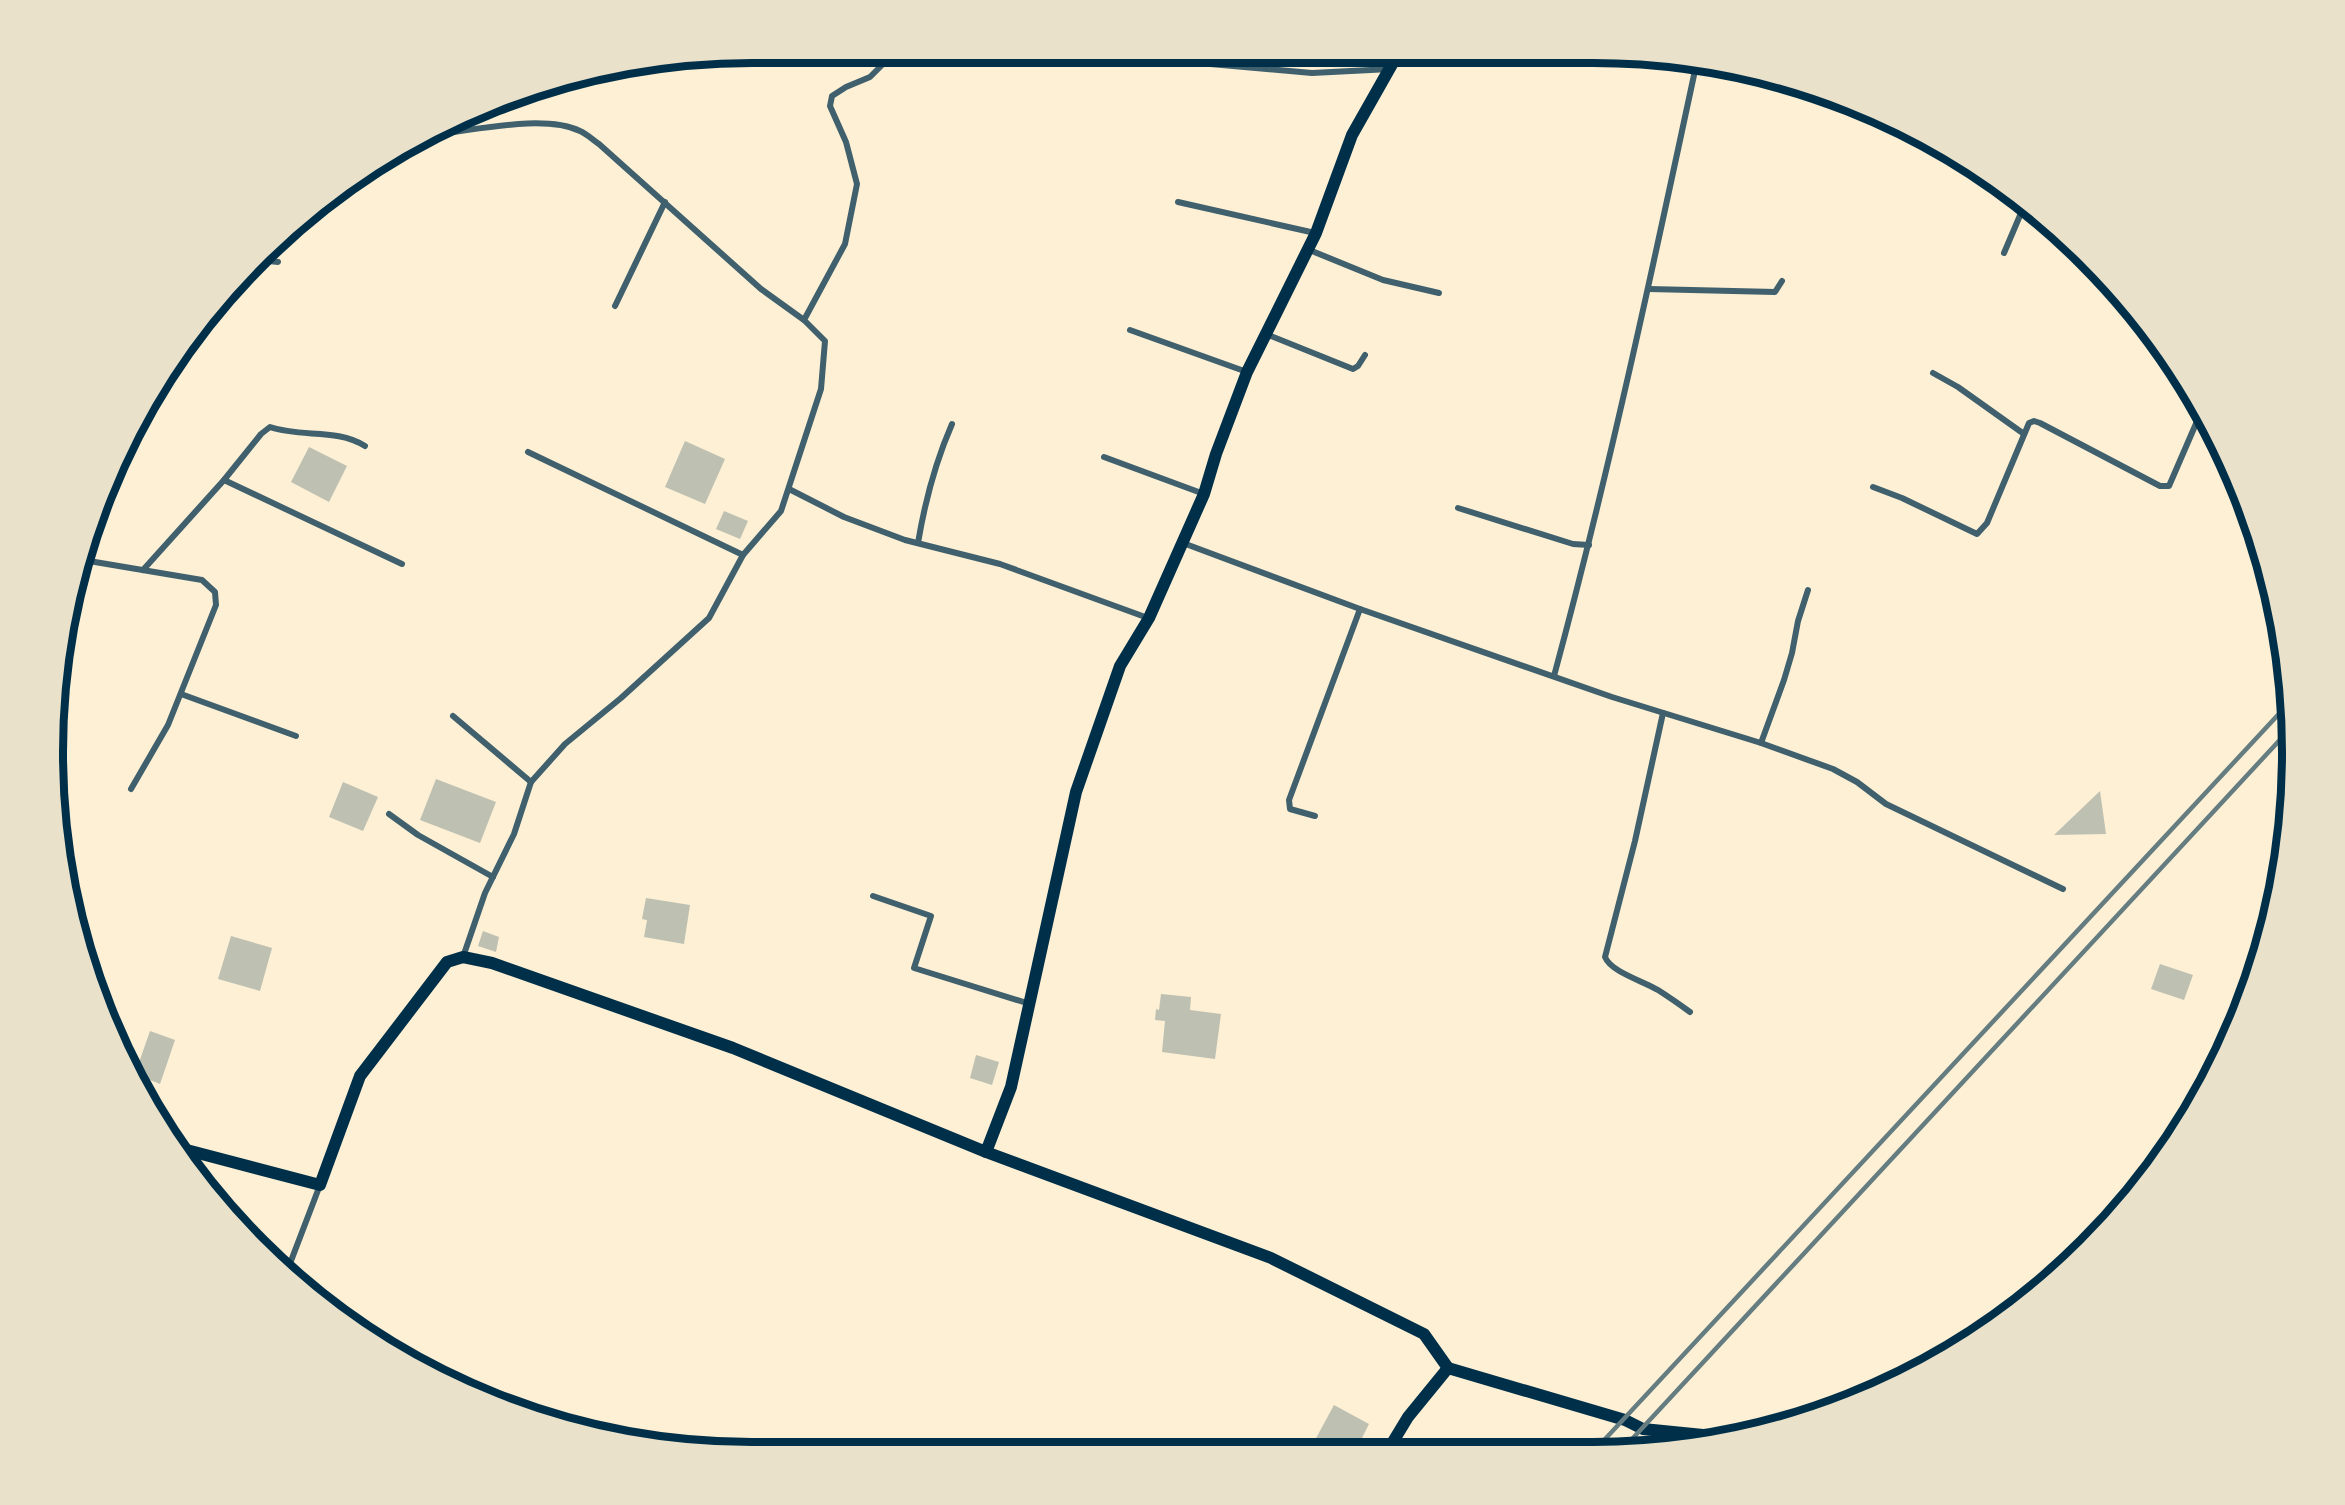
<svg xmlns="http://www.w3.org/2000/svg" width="2345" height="1505" viewBox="0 0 2345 1505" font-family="'Public Sans',sans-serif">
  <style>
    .building { fill: #bec0b2 }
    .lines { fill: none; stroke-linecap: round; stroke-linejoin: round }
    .minor { stroke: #3f606c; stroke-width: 6 }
    .secondary { stroke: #003049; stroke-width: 12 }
    .rail { stroke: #657d81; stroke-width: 4.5 }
    .rim { fill: none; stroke: #003049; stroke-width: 8 }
  </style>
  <rect width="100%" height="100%" fill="#fdf0d5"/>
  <!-- building -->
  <g class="building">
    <path d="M685,441l40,18 -20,45 -40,-17z"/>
    <path d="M309,447l38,19 -18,36 -38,-20z"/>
    <path d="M724,511l24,10 -8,18 -24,-10z"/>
    <path d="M436,779l60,23 -16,41 -60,-23z"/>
    <path d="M343,782l35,15 -15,34 -34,-14z"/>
    <path d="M2100,791l6,43 -52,1z"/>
    <path d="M646,898l44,7 -6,39 -40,-7 3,-17 -5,-1z"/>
    <path d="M483,931l16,6 -3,15 -18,-6z"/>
    <path d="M231,936l41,12 -12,43 -42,-12z"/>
    <path d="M2160,964l33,11 -9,25 -33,-11z"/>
    <path d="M1161,994l30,3 -1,13 31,4 -6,45 -53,-7 3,-31 -10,-1 1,-11 3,1z"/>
    <path d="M150,1031l25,9 -15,44 -25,-10z"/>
    <path d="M976,1055l23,7 -7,23 -22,-7z"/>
    <path d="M1334,1405l35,19 -13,26h-29l-13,-8z"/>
  </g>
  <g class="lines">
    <!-- minor -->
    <g class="minor">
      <path d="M1154,59l158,14 78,-4"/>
      <path d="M437,134c40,-4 107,-20 143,-3 7,3 13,9 19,13l162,145 43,31"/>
      <path d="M1178,202l137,31"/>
      <path d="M1307,249l76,31 56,13"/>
      <path d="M2004,253l20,-47"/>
      <path d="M260,260l18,2"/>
      <path d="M1649,289l126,3 7,-11"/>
      <path d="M615,306l50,-104"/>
      <path d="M1130,330l117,42"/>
      <path d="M1266,334l87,35 5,-3 7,-11"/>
      <path d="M1933,373l25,14 66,47"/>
      <path d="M528,452l215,103"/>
      <path d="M1104,457l100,37"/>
      <path d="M224,480l178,84"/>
      <path d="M1873,487l29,11 75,36 10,-11 42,-100 5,-2 6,2 120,63h9l32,-74"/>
      <path d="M789,489l55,28 61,23 95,24 148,54"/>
      <path d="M1458,508l115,36 16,1"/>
      <path d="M918,543c7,-42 17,-80 34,-119"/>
      <path d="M1183,543l177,66 252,88 149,46 72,26 24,13 29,22 177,85"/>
      <path d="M83,560l119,20 13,12 1,13 -48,120 -37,64"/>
      <path d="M143,570l81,-90 37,-46 9,-7c32,11 66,1 95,19"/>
      <path d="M1554,676c55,-203 99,-409 143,-615"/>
      <path d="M181,694l115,42"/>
      <path d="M1663,713l-28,128 -30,116c6,15 38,24 53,33 11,7 21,14 32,22"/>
      <path d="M453,716l78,66"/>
      <path d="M1761,743l23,-63 8,-27 6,-32 10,-31"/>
      <path d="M389,814l29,21 75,42"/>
      <path d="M1315,816l-25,-7 -1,-9 71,-191"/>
      <path d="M873,896l58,20 -17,52 116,36"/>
      <path d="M463,957l22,-64 29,-59 17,-52 34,-38 56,-46 88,-80 34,-63 38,-44 40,-122 4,-48 -21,-21 41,-76 12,-60 -11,-42 -16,-36 2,-10 14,-9 24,-10 18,-18"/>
      <path d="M286,1274l34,-89"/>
    </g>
    <!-- secondary -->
    <g class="secondary">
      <path d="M179,1148l141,37 40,-109 87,-114 16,-5 29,6 241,85 253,104 285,106 153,76 24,34"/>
      <path d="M986,1152l25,-65 65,-295 44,-126 29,-48 55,-124 12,-40 31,-82 69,-139 36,-98 43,-76"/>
      <path d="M1388,1450l20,-33 40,-49 177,52 18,9 80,8"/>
    </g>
    <!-- rail -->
    <g class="rail">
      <path d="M1594,1451l696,-749"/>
      <path d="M1621,1451l669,-722"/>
    </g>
  </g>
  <!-- crop -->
  <path d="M0 0H2345V1505H0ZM752 63H1593A689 689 0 0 1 2282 752V753A689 689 0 0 1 1593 1442H752A689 689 0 0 1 63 753V752A689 689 0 0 1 752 63Z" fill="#e9e1ca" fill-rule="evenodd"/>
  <path class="rim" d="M752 63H1593A689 689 0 0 1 2282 752V753A689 689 0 0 1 1593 1442H752A689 689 0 0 1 63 753V752A689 689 0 0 1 752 63Z"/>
</svg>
